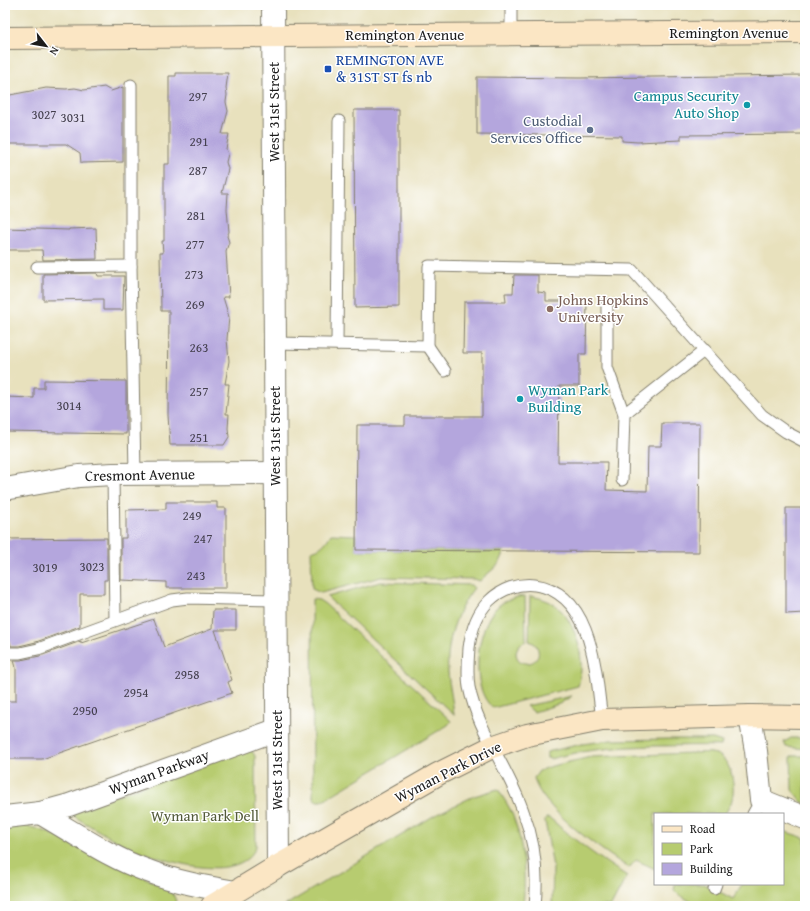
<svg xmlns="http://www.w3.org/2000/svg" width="810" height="911" viewBox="0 0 810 911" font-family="'Gentium Book Plus',serif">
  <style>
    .green { fill: #b7cc70; stroke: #6a7446 }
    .building { fill: #b4a6dd }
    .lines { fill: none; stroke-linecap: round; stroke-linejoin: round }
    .lane-casing { stroke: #827e6c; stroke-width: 13 }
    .street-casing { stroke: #827e6c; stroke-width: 24 }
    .secondary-casing { stroke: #827e6c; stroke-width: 24 }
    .lane { stroke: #fff; stroke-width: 11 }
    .street { stroke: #fff; stroke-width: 22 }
    .secondary { stroke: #fbe6c4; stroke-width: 22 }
    .transit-dot { fill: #1a4fb4; stroke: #fff; stroke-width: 1.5 }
    .culture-dot { fill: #0f9aa8; stroke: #fff; stroke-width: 1.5 }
    .service-dot { fill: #5c6f8a; stroke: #fff; stroke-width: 1.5 }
    .education-dot { fill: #8d6e63; stroke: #fff; stroke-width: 1.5 }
    .labels { text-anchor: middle; stroke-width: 3; stroke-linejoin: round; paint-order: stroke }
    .number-label { font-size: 13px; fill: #423e4c }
    .street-label { font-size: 15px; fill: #1c1c1c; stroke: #fff }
    .transit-label { font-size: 15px; fill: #164399; stroke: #fff; text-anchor: start }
    .culture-label { font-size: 15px; fill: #0d838f; stroke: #fff; text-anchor: end }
    .service-label { font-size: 15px; fill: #4e5e75; stroke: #fff; text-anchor: end }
    .education-label { font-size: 15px; fill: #785e54; stroke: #fff; text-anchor: start }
    .park-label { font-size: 15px; fill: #525a39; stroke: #fff }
  </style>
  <rect width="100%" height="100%" fill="#fff"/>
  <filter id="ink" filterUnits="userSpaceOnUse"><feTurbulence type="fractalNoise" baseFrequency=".025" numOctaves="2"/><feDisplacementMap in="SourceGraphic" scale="8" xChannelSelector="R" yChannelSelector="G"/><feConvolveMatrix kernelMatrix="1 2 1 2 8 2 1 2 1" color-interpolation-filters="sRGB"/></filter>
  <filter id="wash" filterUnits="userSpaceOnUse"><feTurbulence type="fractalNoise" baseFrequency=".012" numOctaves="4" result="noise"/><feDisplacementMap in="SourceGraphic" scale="16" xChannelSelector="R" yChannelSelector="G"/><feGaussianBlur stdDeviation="0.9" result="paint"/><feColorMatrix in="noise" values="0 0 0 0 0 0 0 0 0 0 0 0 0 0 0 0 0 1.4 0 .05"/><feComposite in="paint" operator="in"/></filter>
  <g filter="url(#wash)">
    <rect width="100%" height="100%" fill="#e8e1bd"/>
    <!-- green -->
    <g class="green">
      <path d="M331,534l25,1v15l148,1c-2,15 -15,20 -24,30l-7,-2 -92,-2 -60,16 -9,-4 -1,-38c10,-2 15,-8 20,-17z"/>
      <path d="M380,582l91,3 3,3c-18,23 -28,54 -26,84 1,14 5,28 6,43l-127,-118z"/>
      <path d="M525,596l1,45c-15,5 -12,24 3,22 13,-2 12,-19 0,-22l1,-45c7,1 14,3 20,6 26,14 37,58 28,84l-85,22c-24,-19 -17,-81 4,-101 8,-7 18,-10 28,-11z"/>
      <path d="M312,599l7,1 6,4 126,117 -3,4 -126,76h-5l-4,-3v-7z"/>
      <path d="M572,696l-13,8 -25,8 -8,-6z"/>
      <path d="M791,738h14v11l-19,-2 -2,-5z"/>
      <path d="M667,739h46l9,3 -1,4c-22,-1 -43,0 -65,0 -36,1 -71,3 -106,13l-3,-1v-6l35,-8 29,-4z"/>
      <path d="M246,749l6,2 3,5 1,91c-17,40 -98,12 -127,0 -19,-9 -37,-20 -54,-30l-2,-6z"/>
      <path d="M692,753c9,0 20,-2 28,3 13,9 16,33 11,47 -2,4 -4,7 -6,11h-70v55l-19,-9 -7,8c-26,-17 -89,-60 -95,-90l5,-7 13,-5 39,-9z"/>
      <path d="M791,756h14v48l-3,-2 -10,-12z"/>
      <path d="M498,789c5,9 12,18 15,27 11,29 13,60 10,90h-239l151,-91 39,-19z"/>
      <path d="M546,818h3l2,1c24,22 49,40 76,57l-16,30h-59l1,-39 -8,-46z"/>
      <path d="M5,825c20,0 31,2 49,10l113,53 6,6 3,7 -4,5h-167z"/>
      <path d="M783,825v6l22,7v68h-102l-17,-7 -12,-8 1,-7h30l28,15 9,-15h41z"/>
    </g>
    <g id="blocks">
      <!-- building -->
      <g class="building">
        <path d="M176,73h52l-2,15 1,7 -1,7 2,9 -6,23h7l-3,15 2,5 -2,8 2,7 -6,24h6l-1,16 2,23 -2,4 2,6 -3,9 3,46h-6l6,20 -2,22 2,22 -4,23h4l-3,30h3l-1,14 1,9 -5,8h-54l-2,-30 1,-104h-8l-1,-58h3l-1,-12h2v-77h5v-88h7z"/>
        <path d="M803,75v59l-122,1v5l-43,2 -16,-1v-5l-145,-2v-57l102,1z"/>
        <path d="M104,87l7,4 12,-4v75l-42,1 -1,-10 -14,-9h-61v-48l41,-8 20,1 9,-1 9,2z"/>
        <path d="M354,110h45v197l-44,1z"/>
        <path d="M5,228l64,2v-1l27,-1 1,31 -54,1 -1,-10h-37z"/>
        <path d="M97,273l1,3h26l-1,34h-20v-11l-60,1v-26z"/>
        <path d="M514,275h24v17l8,1v8h41l-1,53h-7v32h-20l-1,76h49l-1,28 41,1 1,-45h13l1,-23h38l-1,129 -343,-2 1,-125h48v-9h77v-63h-19l1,-51h42l-1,-9h8z"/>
        <path d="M44,380l82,1v53l-121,-2v-35l29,1v-10h10z"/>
        <path d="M166,502h51v6h9v80h-60v-6l-45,-2v-42h5v-28l40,-1z"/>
        <path d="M786,508h19v105l-19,1z"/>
        <path d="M107,538v42h-3v14h-24v32l-44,16 -17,4h-8l-2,-7h-4v-100z"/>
        <path d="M213,610h23v20h-21l17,50 -4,2 4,11 -190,66h-37v-58h11v-33l-2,-8h7l19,-4 41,-15v2l73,-24 10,28 48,-18z"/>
      </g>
    </g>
  </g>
  <g filter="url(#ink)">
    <use href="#blocks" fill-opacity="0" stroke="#827e6c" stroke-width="1"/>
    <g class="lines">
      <!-- lane casing -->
      <g class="lane-casing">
        <g id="lane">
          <path d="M511,5v29"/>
          <path d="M131,85v181l4,207"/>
          <path d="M37,267l94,-1"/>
          <path d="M607,304v63l17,47"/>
          <path d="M275,343l153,3 1,-80 203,4 130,145 24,17 19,10"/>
          <path d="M337,344l2,-223"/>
          <path d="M428,346l17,25"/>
          <path d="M113,474l2,146"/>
          <path d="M622,480l2,-66 81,-64"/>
          <path d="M5,653h15l18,-4 134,-49 16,-2 88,2"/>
          <path d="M753,814l8,-14"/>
          <path d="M714,889l2,-5"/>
          <path d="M535,906c3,-31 0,-63 -11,-92 -14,-44 -46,-82 -55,-127 -2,-13 -1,-26 0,-39 2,-16 8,-35 20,-47 12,-12 29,-18 46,-16 59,8 61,90 67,135"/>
        </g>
      </g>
      <!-- street casing -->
      <g class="street-casing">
        <g id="street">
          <path d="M273,5l5,861"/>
          <path d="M5,489l74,-13 34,-2 162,-1"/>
          <path d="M750,716l6,35 5,49 44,18"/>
          <path d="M40,813c35,20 70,45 108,58 28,11 58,16 87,21"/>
          <path d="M5,817l35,-4 29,-8 207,-75"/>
        </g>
      </g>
      <!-- secondary casing -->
      <g class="secondary-casing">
        <g id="secondary">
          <path d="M5,38l800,-6"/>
          <path d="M212,906l66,-40 160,-92 54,-27 35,-12 75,-15 148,-4 55,1"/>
        </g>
      </g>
      <!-- lane -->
      <use href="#lane" class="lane"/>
      <!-- street -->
      <use href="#street" class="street"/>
      <!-- secondary -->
      <use href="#secondary" class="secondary"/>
    </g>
  </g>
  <!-- markers -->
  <rect class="transit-dot" x="324" y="65" width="8" height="8" rx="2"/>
  <g class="culture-dot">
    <circle cx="747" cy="105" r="4"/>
    <circle cx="520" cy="399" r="4"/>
  </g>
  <circle class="service-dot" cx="590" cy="130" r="4"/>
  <circle class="education-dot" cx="550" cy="309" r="4"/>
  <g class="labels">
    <!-- number labels -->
    <g class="number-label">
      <text x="198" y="101">297</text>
      <text x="44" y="119">3027</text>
      <text x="73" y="122">3031</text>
      <text x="199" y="146">291</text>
      <text x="198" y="175">287</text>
      <text x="196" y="220">281</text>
      <text x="195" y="249">277</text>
      <text x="194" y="279">273</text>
      <text x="195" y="309">269</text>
      <text x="199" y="352">263</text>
      <text x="199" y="396">257</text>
      <text x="69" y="410">3014</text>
      <text x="199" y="442">251</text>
      <text x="192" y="520">249</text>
      <text x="203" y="543">247</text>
      <text x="92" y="571">3023</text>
      <text x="45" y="572">3019</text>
      <text x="196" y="580">243</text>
      <text x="187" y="679">2958</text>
      <text x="136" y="697">2954</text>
      <text x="85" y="715">2950</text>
    </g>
    <!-- street labels -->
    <g class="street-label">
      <text x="729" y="38">Remington Avenue</text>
      <text x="405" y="40">Remington Avenue</text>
      <text transform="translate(274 112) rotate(-90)" y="5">West 31st Street</text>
      <text transform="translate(275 436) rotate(-90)" y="5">West 31st Street</text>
      <text transform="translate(140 475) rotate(-1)" y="5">Cresmont Avenue</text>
      <text transform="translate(277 760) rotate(-90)" y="5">West 31st Street</text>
      <text transform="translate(159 772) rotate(-20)" y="5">Wyman Parkway</text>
      <text transform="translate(448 772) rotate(-27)" y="5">Wyman Park Drive</text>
    </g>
    <!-- transit labels -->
    <g class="transit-label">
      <text x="336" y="65">REMINGTON AVE<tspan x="336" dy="17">&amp; 31ST ST fs nb</tspan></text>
    </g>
    <!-- culture labels -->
    <g class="culture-label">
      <text x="739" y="101">Campus Security<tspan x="739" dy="17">Auto Shop</tspan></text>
      <text x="528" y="395" text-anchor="start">Wyman Park<tspan x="528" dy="17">Building</tspan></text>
    </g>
    <!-- service labels -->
    <g class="service-label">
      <text x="582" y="126">Custodial<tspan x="582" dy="17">Services Office</tspan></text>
    </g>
    <!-- education labels -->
    <g class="education-label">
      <text x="558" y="305">Johns Hopkins<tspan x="558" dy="17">University</tspan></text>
    </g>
    <!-- park labels -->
    <g class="park-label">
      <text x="205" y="821">Wyman Park Dell</text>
    </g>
  </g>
  <!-- margin -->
  <rect width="810" height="911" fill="none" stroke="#fff" stroke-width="20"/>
  <!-- legend -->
  <rect x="654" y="813" width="130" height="72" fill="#ffffff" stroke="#a4a4a4"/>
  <rect x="662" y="826" width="20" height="6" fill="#fbe6c4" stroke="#a4a4a4"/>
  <text x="690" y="833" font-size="12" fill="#1c1c1c">Road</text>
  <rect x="662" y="843" width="20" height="12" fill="#b7cc70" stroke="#a4a4a4"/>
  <text x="690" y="853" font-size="12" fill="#1c1c1c">Park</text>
  <rect x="662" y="863" width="20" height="12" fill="#b4a6dd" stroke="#a4a4a4"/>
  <text x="690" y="873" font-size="12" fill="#1c1c1c">Building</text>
  <!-- north arrow -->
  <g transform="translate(46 46) rotate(121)" stroke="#ffffff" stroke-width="3" paint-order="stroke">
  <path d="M0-3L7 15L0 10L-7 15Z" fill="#1c1c1c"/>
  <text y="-6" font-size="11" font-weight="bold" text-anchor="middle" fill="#1c1c1c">N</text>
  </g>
</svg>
